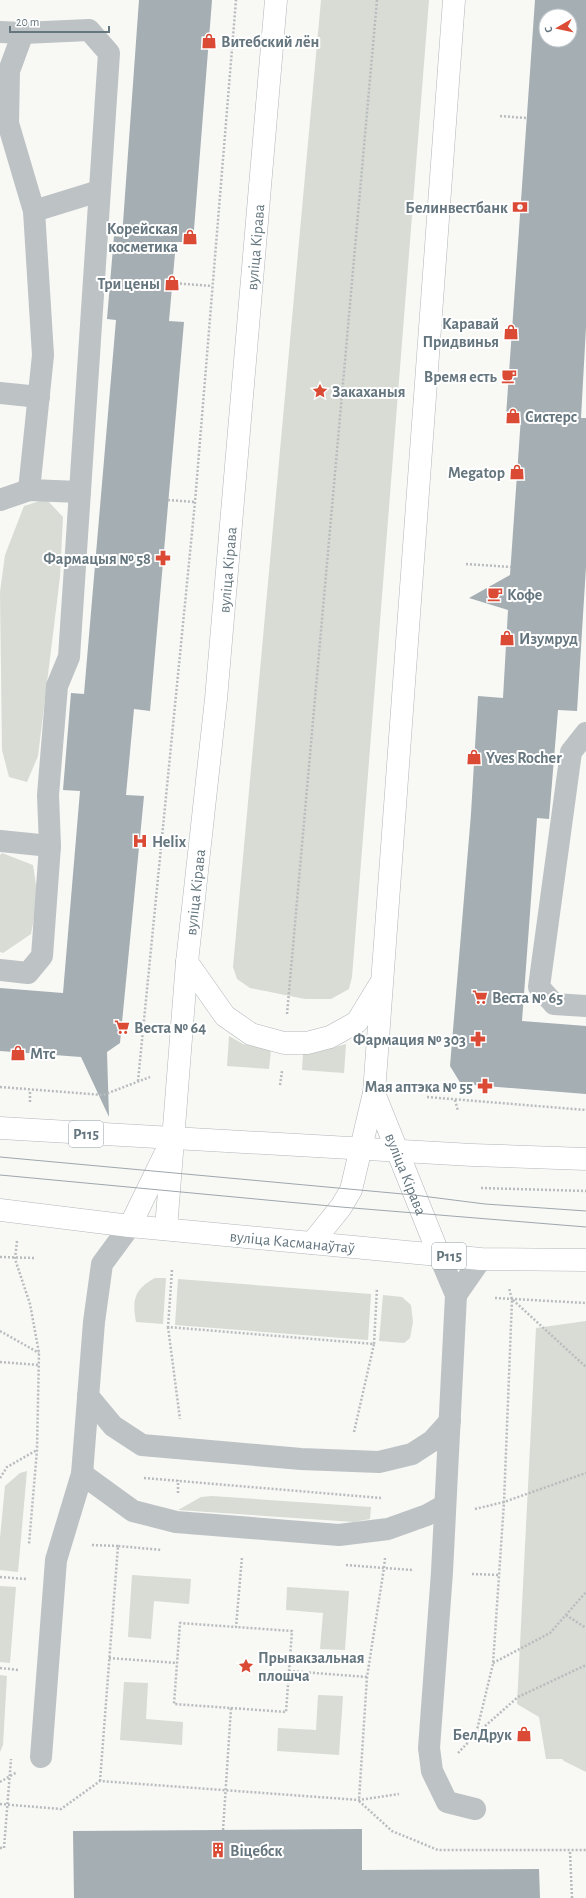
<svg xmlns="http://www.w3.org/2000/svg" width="586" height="1898" viewBox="0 0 586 1898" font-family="'Alegreya Sans',sans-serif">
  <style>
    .green { fill: #d8dcd5 }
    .building { fill: #a4aeb3; fill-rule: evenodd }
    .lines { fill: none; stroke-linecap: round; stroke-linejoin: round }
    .major-casing { stroke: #b1b7ba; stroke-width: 23 }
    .path { stroke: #b8bcbe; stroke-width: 2.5; stroke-dasharray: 2 2; stroke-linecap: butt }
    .minor { stroke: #bdc2c5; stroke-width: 22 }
    .major { stroke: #fff; stroke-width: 22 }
    .tram { stroke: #9fa7ac; stroke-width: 1 }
    .labels { text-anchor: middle; stroke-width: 4; stroke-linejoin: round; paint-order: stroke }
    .shield { fill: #fff; stroke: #939fa5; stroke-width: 1 }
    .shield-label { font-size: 15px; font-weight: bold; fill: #65767f }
    .poi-label { font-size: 16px; font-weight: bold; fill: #65767f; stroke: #fff; text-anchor: start }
    .street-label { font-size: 16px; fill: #65767f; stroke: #fff }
  </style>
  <rect width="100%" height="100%" fill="#f8f8f5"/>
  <!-- green -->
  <g class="green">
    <path d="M321,0h108l-77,977 -3,12 -18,10h-26l-55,-11 -13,-9 -4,-12z"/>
    <path d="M46,499l17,18 -3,60 -22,179 -11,26 -18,-5 -7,-27 -2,-158 5,-37 19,-49z"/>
    <path d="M2,853l31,12 5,33 -7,36 -28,19 -3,-1v-97z"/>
    <path d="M229,1036l14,8 28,6 -2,19 -42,-3z"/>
    <path d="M346,1044l-2,29 -42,-3 1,-17 14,-1z"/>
    <path d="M155,1278h11l-3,46 -27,-2c-4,-22 -2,-33 19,-44z"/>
    <path d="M178,1279l193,15 -3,46 -193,-15z"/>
    <path d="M383,1295l19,2 9,8 2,17 -3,16 -6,5 -25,-2z"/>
    <path d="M586,1321v451l-22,-11 -2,-2h-16l-7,-42 -22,-13 19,-376z"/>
    <path d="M27,1471l-9,101 -18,-2v-32l5,-52 15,-13z"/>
    <path d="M212,1496l159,11 -1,12 -16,3 -176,-12 23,-13z"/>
    <path d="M132,1575l59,4 -2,25 -35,-3 -3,38 -23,-2z"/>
    <path d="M0,1586l16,1 -6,76 -10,-1z"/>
    <path d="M287,1587l62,4 -4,59 -25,-1 3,-36 -37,-3z"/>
    <path d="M0,1675l7,1 -4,69 -3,7z"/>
    <path d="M124,1682l24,1 -2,36 37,3 -1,23 -62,-5z"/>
    <path d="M318,1695l25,1 -4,59 -62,-4 1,-23 38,2z"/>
  </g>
  <!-- building -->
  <g class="building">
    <path d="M139,0h73l-19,242h-17l-7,79 15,1 -34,389 -16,-2 -8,86 18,1 -24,247 -13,9 2,65 -28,-60 -81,-6v-63l63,5 17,-202 -17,-1 8,-97 13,1 32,-374 -9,-1 7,-83 8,1z"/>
    <path d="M535,0h51v327l-5,91h5v149l-9,144 -19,-1 -9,109 -12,-1 -15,203 64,5v68l-125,-10 -11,-18 21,-252 7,-118 25,2 5,-88 -39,-12 41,-23 11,-158 -15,-1zM546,16h24v24h-24z"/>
    <path d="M362,1829v41l177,-1 1,29h-466l-1,-67z"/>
  </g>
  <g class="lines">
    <!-- major casing -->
    <g class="major-casing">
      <g id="major">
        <path d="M187,962l38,54 26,18 33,9h23l23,-6 27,-15 22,-36"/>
        <path id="s1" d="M374,1093l65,162"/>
        <path d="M0,1128l472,27 114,4"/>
        <path id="s2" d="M0,1210l130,16 351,33 105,1"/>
        <path d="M130,1226l37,-76"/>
        <path id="s3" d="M166,1229l21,-267 29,-263 60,-699"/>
        <path d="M312,1243l29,-36 10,-17 23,-97 80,-1093"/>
      </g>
    </g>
    <!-- path -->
    <g class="path">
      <path d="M500,116l26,2"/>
      <path d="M172,283l40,3"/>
      <path d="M168,500l27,2"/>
      <path d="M466,564l45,3"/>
      <path d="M287,1014l90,-1014"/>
      <path d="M138,1081l57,-579 41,-502"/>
      <path d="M280,1085l2,-14"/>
      <path d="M0,1087l103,8 47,-18"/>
      <path d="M427,1097l159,13"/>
      <path d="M455,1100l3,11"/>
      <path d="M30,1102v-12"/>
      <path d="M481,1188l105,3"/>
      <path d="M17,1241l-2,18 15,45 9,49 -2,97 -8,94"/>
      <path d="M0,1257l35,1"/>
      <path d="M172,1270l-4,57 206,17 3,-56"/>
      <path d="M495,1298l91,5"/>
      <path d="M513,1300l73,67"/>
      <path d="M168,1327l12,92"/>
      <path d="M0,1331l39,22"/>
      <path d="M0,1362l39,3"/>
      <path d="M354,1432l20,-88"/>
      <path d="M0,1478l7,-11 30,-17"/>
      <path d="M144,1478l237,20"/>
      <path d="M178,1493v-13"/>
      <path d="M475,1509l29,-7 82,-29"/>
      <path d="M92,1545l26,1"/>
      <path d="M385,1558l-1,10 29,2"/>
      <path d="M346,1565l38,3 -17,109 -8,123"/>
      <path d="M472,1574l27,1"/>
      <path d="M0,1577l26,2"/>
      <path d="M566,1615l20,13"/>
      <path d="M109,1658l68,5"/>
      <path d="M493,1663l57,-30 36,-41"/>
      <path d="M0,1668l19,2"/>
      <path d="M289,1671l78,6"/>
      <path d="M231,1708l55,4 6,-81 -56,-4"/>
      <path d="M476,1734l42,-37 68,-32"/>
      <path d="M458,1753l18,-19 17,-70 11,-162 8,-202 -3,-12"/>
      <path d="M100,1781l18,-235 44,4"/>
      <path d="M0,1782l17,-10"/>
      <path d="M359,1801l33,30 46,19h148"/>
      <path d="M0,1804l61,5 39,-28 259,19 40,-6"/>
      <path d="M223,1830l8,-122 -57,-4 6,-81 56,4 6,-70"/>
      <path d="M0,1848h4l7,-89"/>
      <path d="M570,1852l2,46"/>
    </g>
    <!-- minor -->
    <g class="minor">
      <path d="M0,32l23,1 66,-3 20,23 -40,604 -12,29 -9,109 2,51 -8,110 -14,17 -28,-3"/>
      <path d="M23,33l-14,38 -1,52 26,88 65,-20"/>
      <path d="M0,393l39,4"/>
      <path d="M29,490l14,-135 -9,-144"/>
      <path d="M0,500l29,-10 51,2"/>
      <path d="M586,733l-15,19 -32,235 15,17 32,2"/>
      <path d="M0,841l50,5"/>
      <path d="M439,1255l17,40 -14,277 -13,176 3,23 15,31 28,7"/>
      <path d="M456,1295l25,-36"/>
      <path d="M88,1396l25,30 29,19 159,14 78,3 33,-8 20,-13 18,-20"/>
      <path d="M82,1474l51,37 43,11 163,13 49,-6 39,-14 18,-10"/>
      <path d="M41,1757l15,-197 26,-86 12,-152 8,-58 28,-38"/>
    </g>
    <!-- major -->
    <use href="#major" class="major"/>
    <!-- tram -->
    <g class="tram">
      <path d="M0,1157l414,38 71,9 101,7"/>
      <path d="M0,1175l341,32 245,20"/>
    </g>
  </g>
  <!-- icons -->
  <defs>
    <g id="shop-bare" transform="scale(1.2)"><path d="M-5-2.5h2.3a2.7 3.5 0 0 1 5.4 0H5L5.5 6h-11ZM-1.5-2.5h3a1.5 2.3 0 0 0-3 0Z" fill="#da4a34" stroke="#fff" stroke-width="2.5" paint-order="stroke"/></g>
    <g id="bank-bare" transform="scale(1.2)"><path d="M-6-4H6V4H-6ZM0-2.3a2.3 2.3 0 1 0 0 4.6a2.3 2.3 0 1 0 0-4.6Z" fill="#da4a34" stroke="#fff" stroke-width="2.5" paint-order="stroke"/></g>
    <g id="cafe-bare" transform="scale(1.2)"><path d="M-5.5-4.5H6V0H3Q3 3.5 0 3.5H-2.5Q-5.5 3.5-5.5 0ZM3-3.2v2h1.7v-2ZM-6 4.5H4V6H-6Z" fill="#da4a34" stroke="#fff" stroke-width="2.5" paint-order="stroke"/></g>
    <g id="sight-bare" transform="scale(1.2)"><path d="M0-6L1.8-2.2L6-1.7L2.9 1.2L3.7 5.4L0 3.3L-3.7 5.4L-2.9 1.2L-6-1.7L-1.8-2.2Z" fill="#da4a34" stroke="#fff" stroke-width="2.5" paint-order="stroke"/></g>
    <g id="pharmacy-bare" transform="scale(1.2)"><path d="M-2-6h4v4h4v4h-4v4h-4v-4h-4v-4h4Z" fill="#da4a34" stroke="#fff" stroke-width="2.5" paint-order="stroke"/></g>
    <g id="hospital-bare" transform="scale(1.2)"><path d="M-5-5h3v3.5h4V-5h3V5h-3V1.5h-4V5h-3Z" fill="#da4a34" stroke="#fff" stroke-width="2.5" paint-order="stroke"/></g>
    <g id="supermarket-bare" transform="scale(1.2)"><path d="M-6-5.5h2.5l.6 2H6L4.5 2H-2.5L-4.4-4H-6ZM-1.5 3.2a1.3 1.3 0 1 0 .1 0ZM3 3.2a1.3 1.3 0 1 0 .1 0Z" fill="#da4a34" stroke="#fff" stroke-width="2.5" paint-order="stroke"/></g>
    <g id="building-bare" transform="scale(1.2)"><path d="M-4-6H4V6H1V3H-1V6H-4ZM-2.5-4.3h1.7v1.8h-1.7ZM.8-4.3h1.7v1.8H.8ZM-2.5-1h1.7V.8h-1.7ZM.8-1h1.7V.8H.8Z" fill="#da4a34" stroke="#fff" stroke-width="2.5" paint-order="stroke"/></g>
  </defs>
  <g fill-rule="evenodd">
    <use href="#shop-bare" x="209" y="41"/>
    <use href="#bank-bare" x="520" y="207"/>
    <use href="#shop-bare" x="190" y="237"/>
    <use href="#shop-bare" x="172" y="283"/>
    <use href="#shop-bare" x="511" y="332"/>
    <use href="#cafe-bare" x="509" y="376"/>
    <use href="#sight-bare" x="320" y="391"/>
    <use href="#shop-bare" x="513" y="416"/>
    <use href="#shop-bare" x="517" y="472"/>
    <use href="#pharmacy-bare" x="163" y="558"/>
    <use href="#cafe-bare" x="495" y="594"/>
    <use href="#shop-bare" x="507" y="638"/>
    <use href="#shop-bare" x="474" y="757"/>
    <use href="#hospital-bare" x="140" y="841"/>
    <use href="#supermarket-bare" x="480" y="997"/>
    <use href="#supermarket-bare" x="122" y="1027"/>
    <use href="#pharmacy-bare" x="478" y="1039"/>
    <use href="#shop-bare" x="18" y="1053"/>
    <use href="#pharmacy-bare" x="485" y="1086"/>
    <use href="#sight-bare" x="246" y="1666"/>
    <use href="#shop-bare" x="524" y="1734"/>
    <use href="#building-bare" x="218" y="1850"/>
  </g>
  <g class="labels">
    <!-- shield labels -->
    <g class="shield">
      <rect x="69" y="1121" width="34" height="26" rx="3"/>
      <rect x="432" y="1243" width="34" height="26" rx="3"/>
    </g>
    <g class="shield-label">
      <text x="86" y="1139">Р115</text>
      <text x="449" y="1261">Р115</text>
    </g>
    <!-- poi labels -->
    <g class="poi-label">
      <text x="221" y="47">Витебский лён</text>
      <text x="508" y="213" text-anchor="end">Белинвестбанк</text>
      <text x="178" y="234" text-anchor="end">Корейская<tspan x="178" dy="18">косметика</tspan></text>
      <text x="160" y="289" text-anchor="end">Три цены</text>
      <text x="499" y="329" text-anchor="end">Каравай<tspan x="499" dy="18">Придвинья</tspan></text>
      <text x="497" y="382" text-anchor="end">Время есть</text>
      <text x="332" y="397">Закаханыя</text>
      <text x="525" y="422">Систерс</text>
      <text x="505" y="478" text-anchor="end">Megatop</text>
      <text x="151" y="564" text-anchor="end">Фармацыя № 58</text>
      <text x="507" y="600">Кофе</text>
      <text x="519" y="644">Изумруд</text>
      <text x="486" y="763">Yves Rocher</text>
      <text x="152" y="847">Helix</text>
      <text x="492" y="1003">Веста № 65</text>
      <text x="134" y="1033">Веста № 64</text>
      <text x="466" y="1045" text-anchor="end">Фармация № 303</text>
      <text x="30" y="1059">Мтс</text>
      <text x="473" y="1092" text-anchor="end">Мая аптэка № 55</text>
      <text x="258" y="1663">Прывакзальная<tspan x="258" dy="18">плошча</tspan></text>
      <text x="512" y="1740" text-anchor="end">БелДрук</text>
      <text x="230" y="1856">Віцебск</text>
    </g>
    <!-- street labels -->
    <g class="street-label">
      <text dy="6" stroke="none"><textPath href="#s3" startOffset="986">вуліца Кірава</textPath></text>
      <text dy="6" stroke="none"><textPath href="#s3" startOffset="662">вуліца Кірава</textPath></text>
      <text dy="6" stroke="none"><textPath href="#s3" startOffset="338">вуліца Кірава</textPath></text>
      <text dy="6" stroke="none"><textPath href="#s1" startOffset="87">вуліца Кірава</textPath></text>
      <text dy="6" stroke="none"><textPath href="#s2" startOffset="294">вуліца Касманаўтаў</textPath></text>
    </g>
  </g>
  <!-- north arrow -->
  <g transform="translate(558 28) rotate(261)"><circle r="19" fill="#ffffff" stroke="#c1c8cc"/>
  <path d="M0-3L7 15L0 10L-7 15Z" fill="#da4a34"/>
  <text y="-6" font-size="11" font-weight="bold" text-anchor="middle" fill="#65767f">С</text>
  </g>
  <!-- scale -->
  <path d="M10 26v6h99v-6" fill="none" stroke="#65767f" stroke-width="2"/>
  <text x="16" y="26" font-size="12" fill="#65767f" stroke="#ffffff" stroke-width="3" paint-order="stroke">20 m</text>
</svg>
